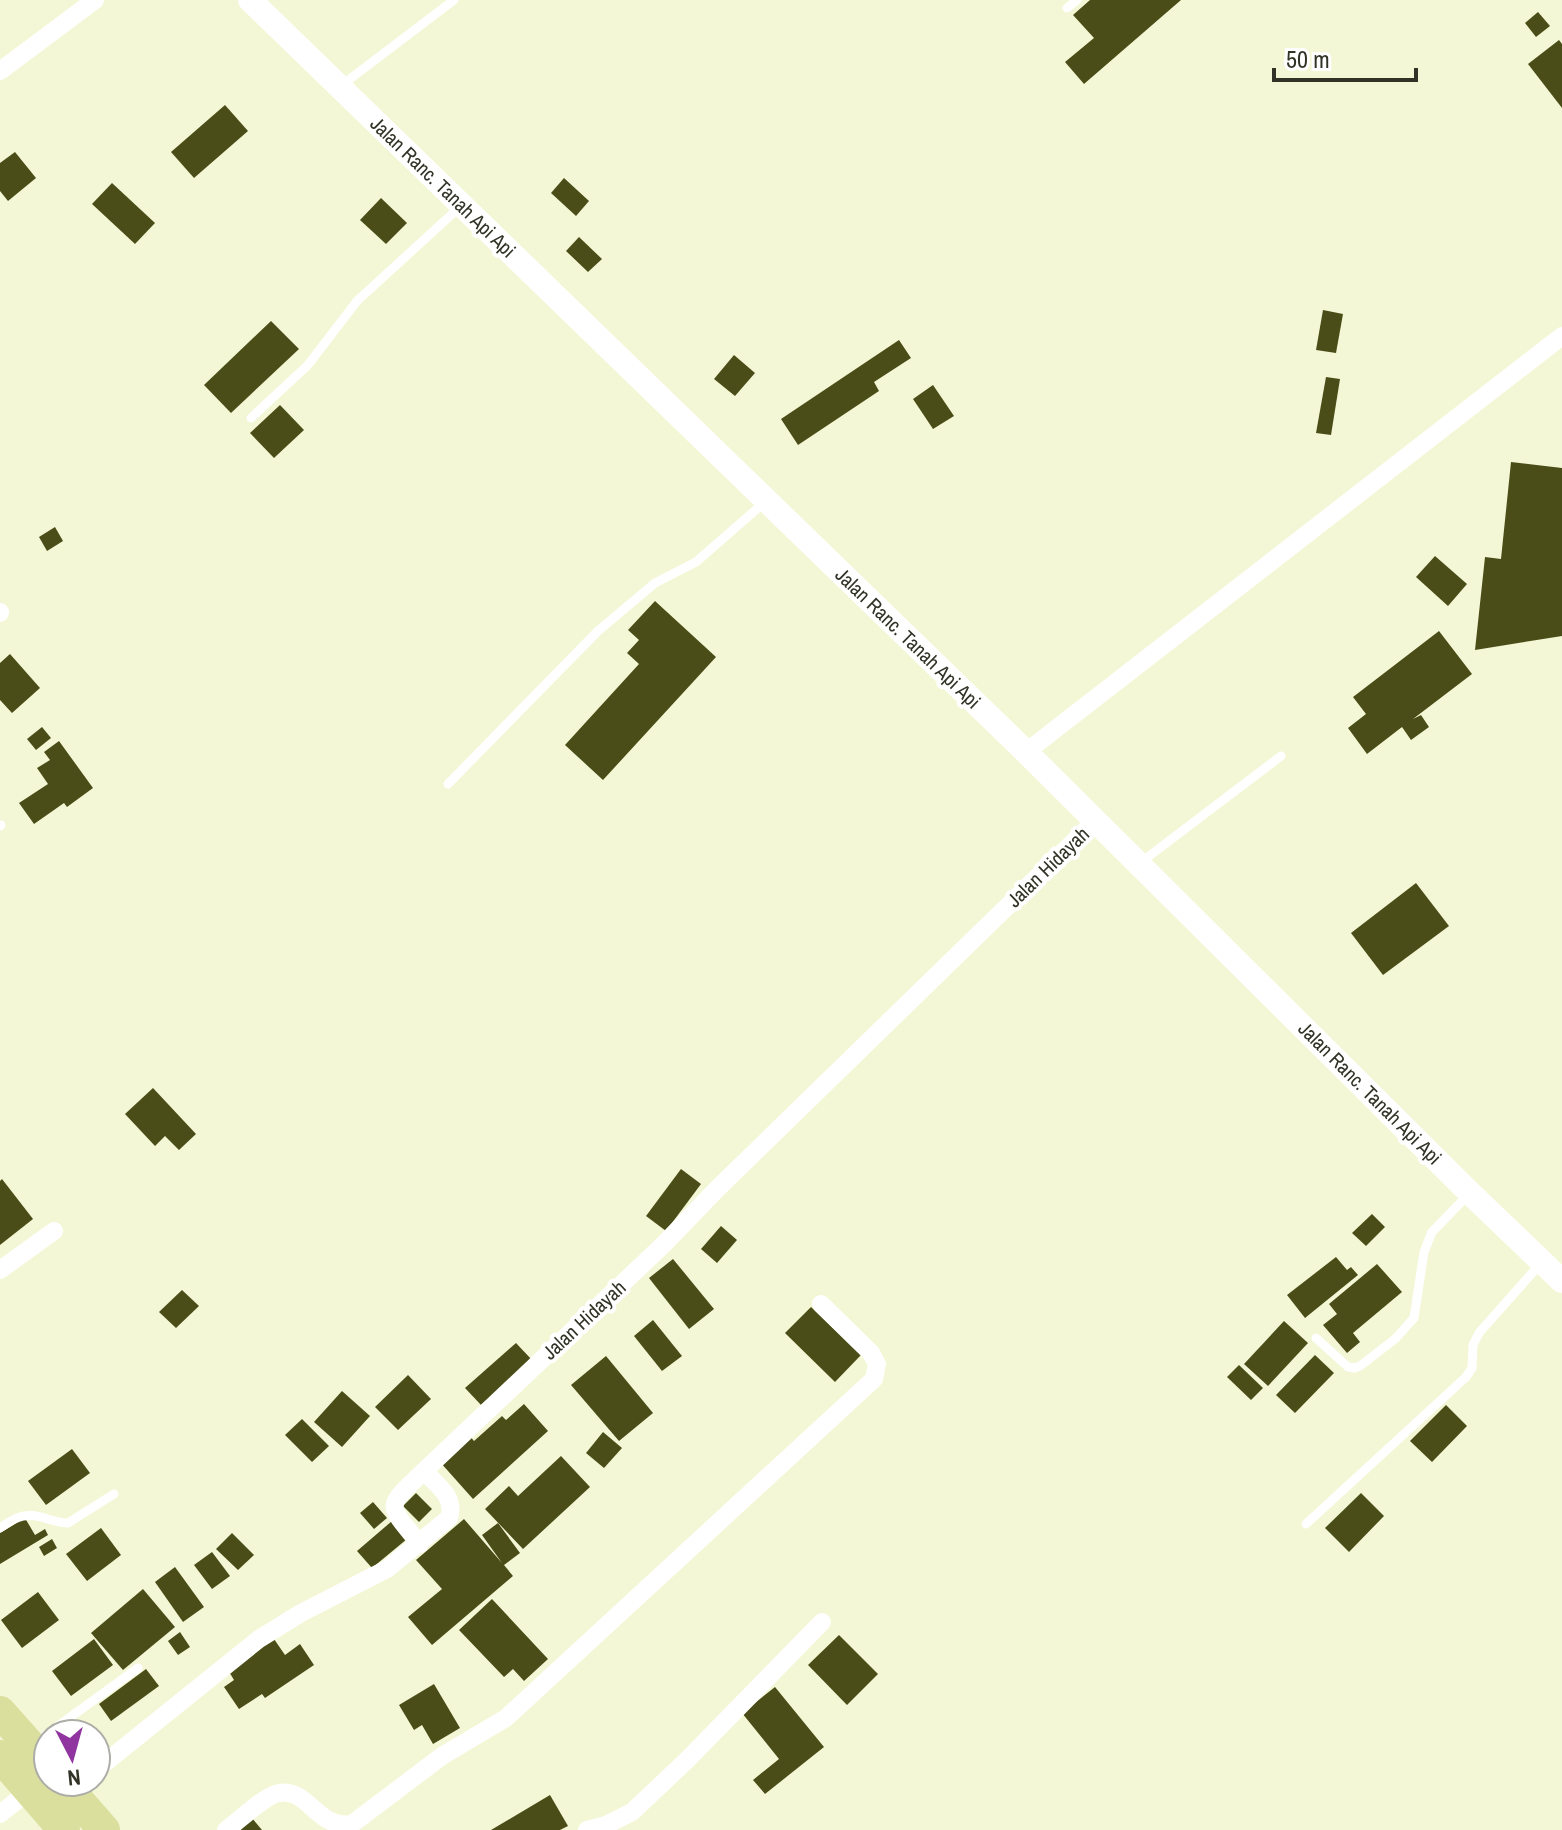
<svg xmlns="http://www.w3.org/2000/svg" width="1562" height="1830" viewBox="0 0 1562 1830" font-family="'Archivo Narrow',sans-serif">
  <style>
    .building { fill: #4b4d18 }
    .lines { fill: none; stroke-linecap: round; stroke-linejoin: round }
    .service { stroke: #fff; stroke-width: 9 }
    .minor { stroke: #fff; stroke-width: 18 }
    .tertiary { stroke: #fff; stroke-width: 24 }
    .trunk { stroke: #dbdf9e; stroke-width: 32 }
    .labels { text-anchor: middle; stroke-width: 8; stroke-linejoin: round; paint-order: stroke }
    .street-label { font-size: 20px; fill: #323326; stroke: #fff }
  </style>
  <rect width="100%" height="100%" fill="#f4f7d5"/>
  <!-- building -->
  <g class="building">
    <path d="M1090,0h91l-97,84 -19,-22 29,-24 -21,-23z"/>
    <path d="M1538,12l12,14 -14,11 -11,-14z"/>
    <path d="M1559,40l3,4v64l-34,-44z"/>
    <path d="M225,105l23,26 -54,47 -23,-26z"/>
    <path d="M15,152l21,26 -28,23 -8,-10v-28z"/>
    <path d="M564,178l25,23 -13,15 -25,-23z"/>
    <path d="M112,183l43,40 -20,21 -43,-40z"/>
    <path d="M381,198l26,25 -21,21 -26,-24z"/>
    <path d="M579,237l23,22 -14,13 -22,-21z"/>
    <path d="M1323,310l20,4 -7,39 -20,-3z"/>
    <path d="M271,321l28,28 -68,64 -27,-28z"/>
    <path d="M899,340l12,18 -37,24 5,9 -81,54 -17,-26z"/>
    <path d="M734,355l21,18 -20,23 -21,-17z"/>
    <path d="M1326,377l14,2 -9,56 -15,-2z"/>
    <path d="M933,385l21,31 -21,13 -20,-30z"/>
    <path d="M280,405l24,25 -30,28 -24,-25z"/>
    <path d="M1511,462l51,6v168l-87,14 10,-93 16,2z"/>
    <path d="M55,527l8,14 -16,10 -8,-14z"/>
    <path d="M1435,556l32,28 -19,22 -32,-29z"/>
    <path d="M655,601l61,56 -113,123 -38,-35 74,-81 -12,-11 12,-13 -11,-10z"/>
    <path d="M1439,631l33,43 -59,45 8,-4 8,12 -18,13 -9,-13 -35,27 -19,-26 18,-14 -13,-17z"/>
    <path d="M10,654l30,34 -28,25 -12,-13v-37z"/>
    <path d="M42,727l9,11 -15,12 -9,-11z"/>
    <path d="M59,741l34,47 -26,19 -3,-4 -30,21 -15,-21 29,-19 -11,-16 13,-8 -6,-8z"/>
    <path d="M1416,883l33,43 -66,49 -32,-42z"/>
    <path d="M153,1088l43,46 -17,16 -14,-14 -10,10 -30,-32z"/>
    <path d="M681,1169l20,15 -35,47 -20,-15z"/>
    <path d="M2,1179l31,40 -33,26v-64z"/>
    <path d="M1372,1214l13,13 -19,19 -14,-13z"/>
    <path d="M721,1226l16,14 -20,23 -16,-14z"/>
    <path d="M1336,1257l11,13 4,-3 7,8 -53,43 -18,-23z"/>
    <path d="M673,1259l41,50 -25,20 -40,-51z"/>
    <path d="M1377,1264l25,28 -49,41 7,9 -13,11 -24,-28 14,-11 -8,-10z"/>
    <path d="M182,1290l17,16 -23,22 -17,-16z"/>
    <path d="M811,1307l50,48 -26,27 -50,-49z"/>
    <path d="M653,1320l29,36 -20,15 -28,-35z"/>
    <path d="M1284,1321l24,22 -40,43 -24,-22z"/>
    <path d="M516,1343l16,17 -51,45 -16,-17z"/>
    <path d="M1315,1355l19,18 -39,40 -19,-18z"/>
    <path d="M606,1356l47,57 -34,28 -48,-56z"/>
    <path d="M1239,1365l24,23 -12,12 -24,-23z"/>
    <path d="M408,1375l23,24 -33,31 -23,-23z"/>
    <path d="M342,1391l28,25 -28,31 -28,-25z"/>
    <path d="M524,1404l24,27 -75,68 -33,-37 29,-27 5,6 28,-25 4,4z"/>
    <path d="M1446,1405l21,21 -35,36 -22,-21z"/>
    <path d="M302,1419l27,27 -17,16 -27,-27z"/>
    <path d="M603,1432l19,16 -18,20 -18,-15z"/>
    <path d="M72,1449l18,24 -44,32 -18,-24z"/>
    <path d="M561,1456l29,31 -67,62 -38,-40 24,-23 9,10z"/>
    <path d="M416,1493l16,16 -13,13 -16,-16z"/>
    <path d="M1361,1493l23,23 -35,36 -24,-24z"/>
    <path d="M373,1502l14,16 -13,11 -14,-16z"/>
    <path d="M25,1518l10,17 10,-6 3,6 -48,29v-31z"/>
    <path d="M464,1519l38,44 -20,-28 16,-12 22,30 -16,12 9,11 -81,69 -24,-28 34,-28 -26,-29z"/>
    <path d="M392,1521l15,18 -35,29 -15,-17z"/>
    <path d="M101,1528l20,27 -34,26 -21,-27z"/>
    <path d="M232,1533l22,22 -16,15 -22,-21z"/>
    <path d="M52,1539l5,9 -13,8 -5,-9z"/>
    <path d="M212,1552l18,24 -18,13 -18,-24z"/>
    <path d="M175,1567l29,40 -21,15 -28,-40z"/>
    <path d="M143,1589l32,38 -52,43 -32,-37z"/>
    <path d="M38,1592l21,28 -37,28 -21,-28z"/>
    <path d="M492,1599l56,60 -24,22 -11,-12 -9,8 -45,-47z"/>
    <path d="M180,1632l10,15 -12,8 -10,-14z"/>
    <path d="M839,1635l39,39 -31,31 -39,-40z"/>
    <path d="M94,1639l19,26 -42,31 -19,-25z"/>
    <path d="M274,1639l11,16 15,-11 14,21 -49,33 -3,-4 -23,15 -15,-22 10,-7 -6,-10z"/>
    <path d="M146,1669l13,17 -48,35 -12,-17z"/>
    <path d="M434,1684l26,44 -27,16 -11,-19 -8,5 -15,-25z"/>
    <path d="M775,1687l49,60 -59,47 -12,-14 26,-21 -37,-46z"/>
    <path d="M550,1795l18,31 -8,4h-69z"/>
    <path d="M252,1818l10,12h-25z"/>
  </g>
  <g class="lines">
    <!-- service -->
    <g class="service">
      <path d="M1067,8l10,-8"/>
      <path d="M342,85l112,-85"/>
      <path d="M251,418l57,-53 49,-64 105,-96"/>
      <path d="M448,784l150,-153 57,-48 41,-21 70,-61"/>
      <path d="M0,826l1,-1"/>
      <path d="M1140,863l141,-107"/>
      <path d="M1316,1338l32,29 6,1 6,-2 35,-27 19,-21 10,-66 8,-20 36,-37"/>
      <path d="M1306,1524l160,-147 6,-9 1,-23 6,-12 61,-69"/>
      <path d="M0,1528c5,-3 11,-8 17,-10 17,-8 34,5 51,5l46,-29"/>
      <path d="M36,1742l102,-74"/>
    </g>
    <!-- minor -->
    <g class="minor">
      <path d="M0,71l95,-71"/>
      <path d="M0,613v-1"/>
      <path d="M1026,752l536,-416"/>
      <path d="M0,1270l54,-39"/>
      <path d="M420,1544c-35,-42 -34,-36 4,-73"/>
      <path d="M96,1770l163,-131 42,-26 86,-44 62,-51c7,-21 -12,-33 -25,-47l239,-226 55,-57 377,-367"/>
      <path d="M0,1814l29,-23"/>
      <path d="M226,1830c14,-10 38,-34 53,-37 30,-5 38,37 73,31l90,-68 64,-38 368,-339 3,-15 -6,-11 -50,-49"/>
      <path d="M587,1830l19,-5 26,-13 55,-52 135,-138"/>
    </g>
    <!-- tertiary -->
    <path class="tertiary" d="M250,0l776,752 444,441 92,88"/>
    <!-- trunk -->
    <g class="trunk">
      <path d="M0,1712l48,54"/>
      <path d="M0,1756l64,74"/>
      <path d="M62,1782l42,48"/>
    </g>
  </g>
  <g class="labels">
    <!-- street labels -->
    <g class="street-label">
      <text transform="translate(443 187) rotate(44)" y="7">Jalan Ranc. Tanah Api Api</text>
      <text transform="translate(908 638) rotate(44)" y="7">Jalan Ranc. Tanah Api Api</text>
      <text transform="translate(1048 867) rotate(-44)" y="7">Jalan Hidayah</text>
      <text transform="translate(1370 1093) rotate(45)" y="7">Jalan Ranc. Tanah Api Api</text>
      <text transform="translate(584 1320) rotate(-43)" y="7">Jalan Hidayah</text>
    </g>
  </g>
  <!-- north arrow -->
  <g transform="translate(72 1758) rotate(174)"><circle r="38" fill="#ffffff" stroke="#adada8" stroke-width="2"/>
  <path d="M0-6L14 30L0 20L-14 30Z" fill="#9035a0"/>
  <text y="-12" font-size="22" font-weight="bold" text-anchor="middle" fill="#323326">N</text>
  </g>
  <!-- scale -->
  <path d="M1274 68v12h142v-12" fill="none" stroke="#323326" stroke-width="4"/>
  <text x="1286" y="68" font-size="24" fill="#323326" stroke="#ffffff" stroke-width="6" paint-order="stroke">50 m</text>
</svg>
